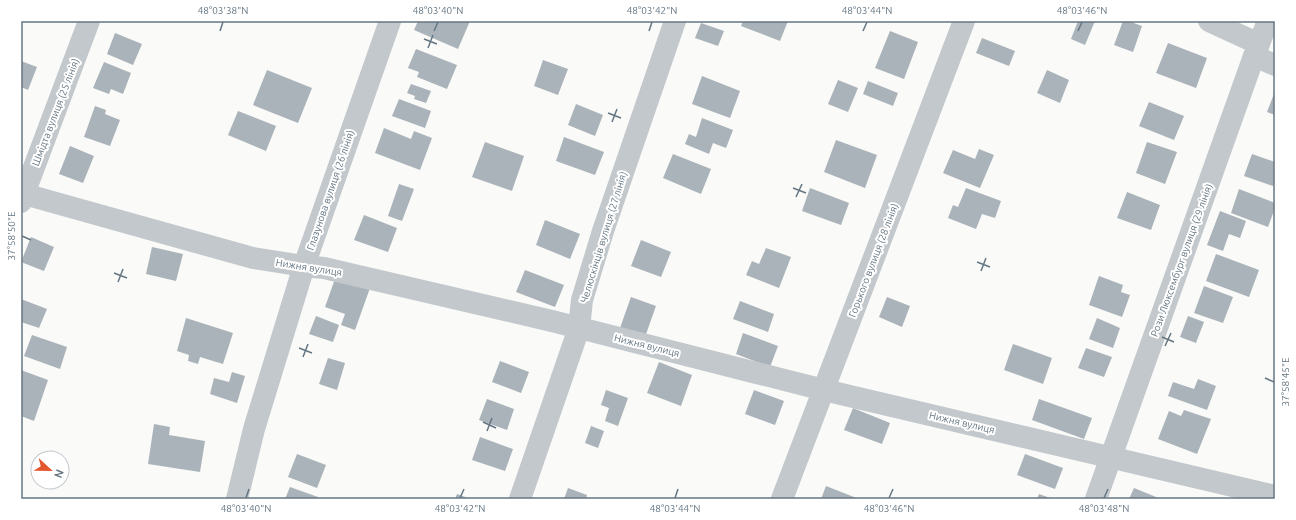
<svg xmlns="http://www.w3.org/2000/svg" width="1296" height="520" viewBox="0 0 1296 520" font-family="Ubuntu,sans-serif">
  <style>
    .building { fill: #aab3b9 }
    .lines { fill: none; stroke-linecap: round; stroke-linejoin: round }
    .street { stroke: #c3c8cc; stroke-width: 22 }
    .ticks { fill: none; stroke: #657683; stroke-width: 1.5 }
    .labels { text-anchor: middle; stroke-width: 4; stroke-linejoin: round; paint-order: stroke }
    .street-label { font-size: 10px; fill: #657683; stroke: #fff }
    .neatline { fill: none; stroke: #657683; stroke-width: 1.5 }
    .ticks-label { font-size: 10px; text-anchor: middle; fill: #657683 }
  </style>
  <rect width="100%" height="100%" fill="#fafaf8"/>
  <!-- building -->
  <g class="building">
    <path d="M418,21h52l-12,28 -44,-19z"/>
    <path d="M743,21h45l-8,20 -39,-15z"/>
    <path d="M1078,21h17l-10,24 -14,-6z"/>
    <path d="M1123,21h5l14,5 -9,26 -19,-7z"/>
    <path d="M701,23l23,8 -6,15 -23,-8z"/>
    <path d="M890,31l28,11 -14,37 -29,-11z"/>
    <path d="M115,33l27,11 -9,21 -26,-11z"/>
    <path d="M982,38l33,13 -6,15 -33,-13z"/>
    <path d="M1168,43l39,15 -11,30 -40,-15z"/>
    <path d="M416,49l41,16 -10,24 -30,-12 2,-5 -11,-4z"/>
    <path d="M543,60l25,9 -10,26 -24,-9z"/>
    <path d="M21,61l16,6 -9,23 -7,-3z"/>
    <path d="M104,62l27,11 -8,21 -12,-5 -2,5 -16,-6z"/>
    <path d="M267,70l45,18 -14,35 -45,-18z"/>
    <path d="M1047,70l22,10 -9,23 -23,-10z"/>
    <path d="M702,76l38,15 -10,27 -38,-14z"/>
    <path d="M838,80l20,8 -10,24 -20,-8z"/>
    <path d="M868,81l30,12 -5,13 -30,-12z"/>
    <path d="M411,84l20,7 -5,12 -12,-4 1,-3 -8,-3z"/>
    <path d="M1275,91v24l-8,-3z"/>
    <path d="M399,99l32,12 -6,17 -33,-12z"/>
    <path d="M1149,102l35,14 -10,24 -35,-14z"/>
    <path d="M576,104l27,11 -8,21 -27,-11z"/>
    <path d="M95,106l11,4 -1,4 15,6 -10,26 -26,-9z"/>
    <path d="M238,111l38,15 -10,25 -38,-16z"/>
    <path d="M702,118l31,12 -7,18 -13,-5 -4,11 -24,-10 4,-10 7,3z"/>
    <path d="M384,128l27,11 3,-8 18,7 -12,32 -45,-17z"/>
    <path d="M564,137l40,15 -9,23 -39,-14z"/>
    <path d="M836,140l41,15 -12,33 -41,-16z"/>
    <path d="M485,142l39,14 -12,35 -40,-14z"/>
    <path d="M1147,142l30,10 -12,32 -29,-11z"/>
    <path d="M70,146l24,10 -11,27 -24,-9z"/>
    <path d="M979,149l15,6 -14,33 -37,-15 10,-23 22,9z"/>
    <path d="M673,154l38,15 -10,25 -38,-16z"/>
    <path d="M1252,154l23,8v20l-2,4 -29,-10z"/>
    <path d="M399,184l15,5 -12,32 -14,-5z"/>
    <path d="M810,188l39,15 -8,22 -39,-14z"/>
    <path d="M966,188l35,13 -6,17 -13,-4 -6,15 -28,-11 5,-13 5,2z"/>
    <path d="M1239,189l36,14v5l-7,19 -37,-14z"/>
    <path d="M1127,192l33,13 -9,25 -34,-12z"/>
    <path d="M1220,211l26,10 -6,17 -11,-4 -6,17 -16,-6z"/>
    <path d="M364,215l33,13 -9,24 -34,-12z"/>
    <path d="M545,220l35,14 -10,25 -34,-14z"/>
    <path d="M31,237l23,10 -10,24 -23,-9z"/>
    <path d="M641,240l30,12 -10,25 -30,-11z"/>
    <path d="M152,247l31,7 -7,27 -30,-7z"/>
    <path d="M766,248l25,9 -12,31 -33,-13 6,-14 7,3z"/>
    <path d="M1216,254l43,16 -10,27 -43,-16z"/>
    <path d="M525,270l39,15 -9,22 -39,-15z"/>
    <path d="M336,276l34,12 -15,42 -14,-5 4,-11 -20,-7z"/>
    <path d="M1099,276l24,9 -2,7 9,3 -8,22 -33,-12z"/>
    <path d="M1204,286l29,11 -10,26 -29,-10z"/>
    <path d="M631,297l25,9 -11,31 -25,-9z"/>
    <path d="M887,297l23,9 -8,21 -23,-10z"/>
    <path d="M21,299l26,10 -8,19 -18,-6z"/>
    <path d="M740,301l34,13 -6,18 -35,-13z"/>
    <path d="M316,316l23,9 -6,17 -24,-8z"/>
    <path d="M1188,316l16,6 -8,21 -16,-6z"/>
    <path d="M186,318l47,15 -10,31 -23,-7 -2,7 -10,-3 1,-6 -12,-4z"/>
    <path d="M1097,318l23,10 -7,20 -24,-9z"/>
    <path d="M743,333l35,13 -8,21 -34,-13z"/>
    <path d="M32,335l35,12 -7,22 -36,-13z"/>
    <path d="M1013,344l39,14 -9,26 -39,-14z"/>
    <path d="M1086,348l26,9 -8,20 -26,-9z"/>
    <path d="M328,358l17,5 -8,27 -18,-6z"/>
    <path d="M500,361l29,11 -8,21 -29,-11z"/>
    <path d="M659,362l33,13 -11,31 -34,-13z"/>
    <path d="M21,370l27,10 -14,41 -13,-5z"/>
    <path d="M232,372l13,4 -8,27 -27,-9 4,-16 15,4z"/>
    <path d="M1198,379l18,7 -9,24 -39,-14 5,-14 21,7z"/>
    <path d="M606,390l22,8 -10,28 -13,-5 4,-13 -8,-3z"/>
    <path d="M754,390l30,11 -9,24 -30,-11z"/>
    <path d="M487,399l27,10 -7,21 -28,-10z"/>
    <path d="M1039,399l53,19 -8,21 -52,-19z"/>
    <path d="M853,408l37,15 -8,21 -38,-14z"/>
    <path d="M1184,410l27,9 -14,35 -39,-15 11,-28 12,5z"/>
    <path d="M154,424l16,3 -1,8 36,6 -5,31 -52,-8z"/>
    <path d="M591,426l13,5 -6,17 -13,-5z"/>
    <path d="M480,437l33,12 -8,22 -33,-11z"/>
    <path d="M297,454l29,11 -9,23 -29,-11z"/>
    <path d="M1025,454l38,14 -8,21 -38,-14z"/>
    <path d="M826,486l33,13h-38z"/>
    <path d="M290,487l28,10v2h-33z"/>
    <path d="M568,488l19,7 -1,4h-22z"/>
    <path d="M1134,488l27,11h-32z"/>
    <path d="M457,494l14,5h-16z"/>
    <path d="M1039,494l14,5h-16z"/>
  </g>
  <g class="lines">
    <!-- street -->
    <g class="street">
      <path d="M1209,21l50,23"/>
      <path d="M1254,56l21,9"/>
      <path d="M21,196l3,-2 229,64 51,8 20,2 228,53 272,69 451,106"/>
      <path d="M21,202l68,-181"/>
      <path d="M237,499l17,-70 50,-163 86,-245"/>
      <path d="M520,499l59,-171 3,-28 21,-69 72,-210"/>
      <path d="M782,499l182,-478"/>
      <path d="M1096,499l158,-443 14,-35"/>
    </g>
  </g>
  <!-- ticks -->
  <path class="ticks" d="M220,31l3,-9M434,31l4,-9M649,31l3,-9M863,31l4,-9M1078,31l4,-9M424,39l13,5M428,48l5,-13M608,113l13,5M612,122l5,-13M793,188l13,5M796,197l6,-13M22,236l9,4M977,262l13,5M981,271l5,-13M114,273l13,5M118,282l5,-13M1162,337l12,5M1165,346l6,-13M299,348l13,5M303,357l5,-13M1265,378l9,4M483,422l13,6M487,431l5,-13M246,498l3,-9M460,498l4,-9M675,498l3,-9M889,498l4,-9M1104,498l4,-9"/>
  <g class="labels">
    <!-- street labels -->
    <g class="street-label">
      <text transform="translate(55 112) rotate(-69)" y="4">Шмідта вулиця (25 лiнiя)</text>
      <text transform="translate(330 190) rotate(-71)" y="4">Глазунова вулиця (26 лiнiя)</text>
      <text transform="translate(603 237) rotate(-73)" y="4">Челюскінців вулиця (27 лiнiя)</text>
      <text transform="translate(873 260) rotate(-69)" y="4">Горького вулиця (28 лiнiя)</text>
      <text transform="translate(1181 260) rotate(-70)" y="4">Рози Люксембург вулиця (29 лiнiя)</text>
      <text transform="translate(309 267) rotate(9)" y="4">Нижня вулиця</text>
      <text transform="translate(647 345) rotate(14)" y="4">Нижня вулиця</text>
      <text transform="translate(962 422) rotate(13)" y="4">Нижня вулиця</text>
    </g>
  </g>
  <!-- border -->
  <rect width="1296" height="520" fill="none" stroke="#ffffff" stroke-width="44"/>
  <!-- north arrow -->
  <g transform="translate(50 470) rotate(112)"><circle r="19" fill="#ffffff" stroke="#c1c8cd"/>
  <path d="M0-3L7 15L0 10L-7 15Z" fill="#e4572e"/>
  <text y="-6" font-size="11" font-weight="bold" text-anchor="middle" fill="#657683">N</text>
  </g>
  <rect x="22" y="22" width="1252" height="476" class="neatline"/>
  <g class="ticks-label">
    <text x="223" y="14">48°03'38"N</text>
    <text x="438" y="14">48°03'40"N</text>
    <text x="652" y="14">48°03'42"N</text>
    <text x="867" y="14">48°03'44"N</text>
    <text x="1082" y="14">48°03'46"N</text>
    <text transform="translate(11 236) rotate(-90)" y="4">37°58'50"E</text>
    <text transform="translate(1285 382) rotate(-90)" y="4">37°58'45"E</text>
    <text x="246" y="512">48°03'40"N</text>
    <text x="460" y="512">48°03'42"N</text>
    <text x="675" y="512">48°03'44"N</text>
    <text x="889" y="512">48°03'46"N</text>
    <text x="1104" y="512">48°03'48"N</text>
  </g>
</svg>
